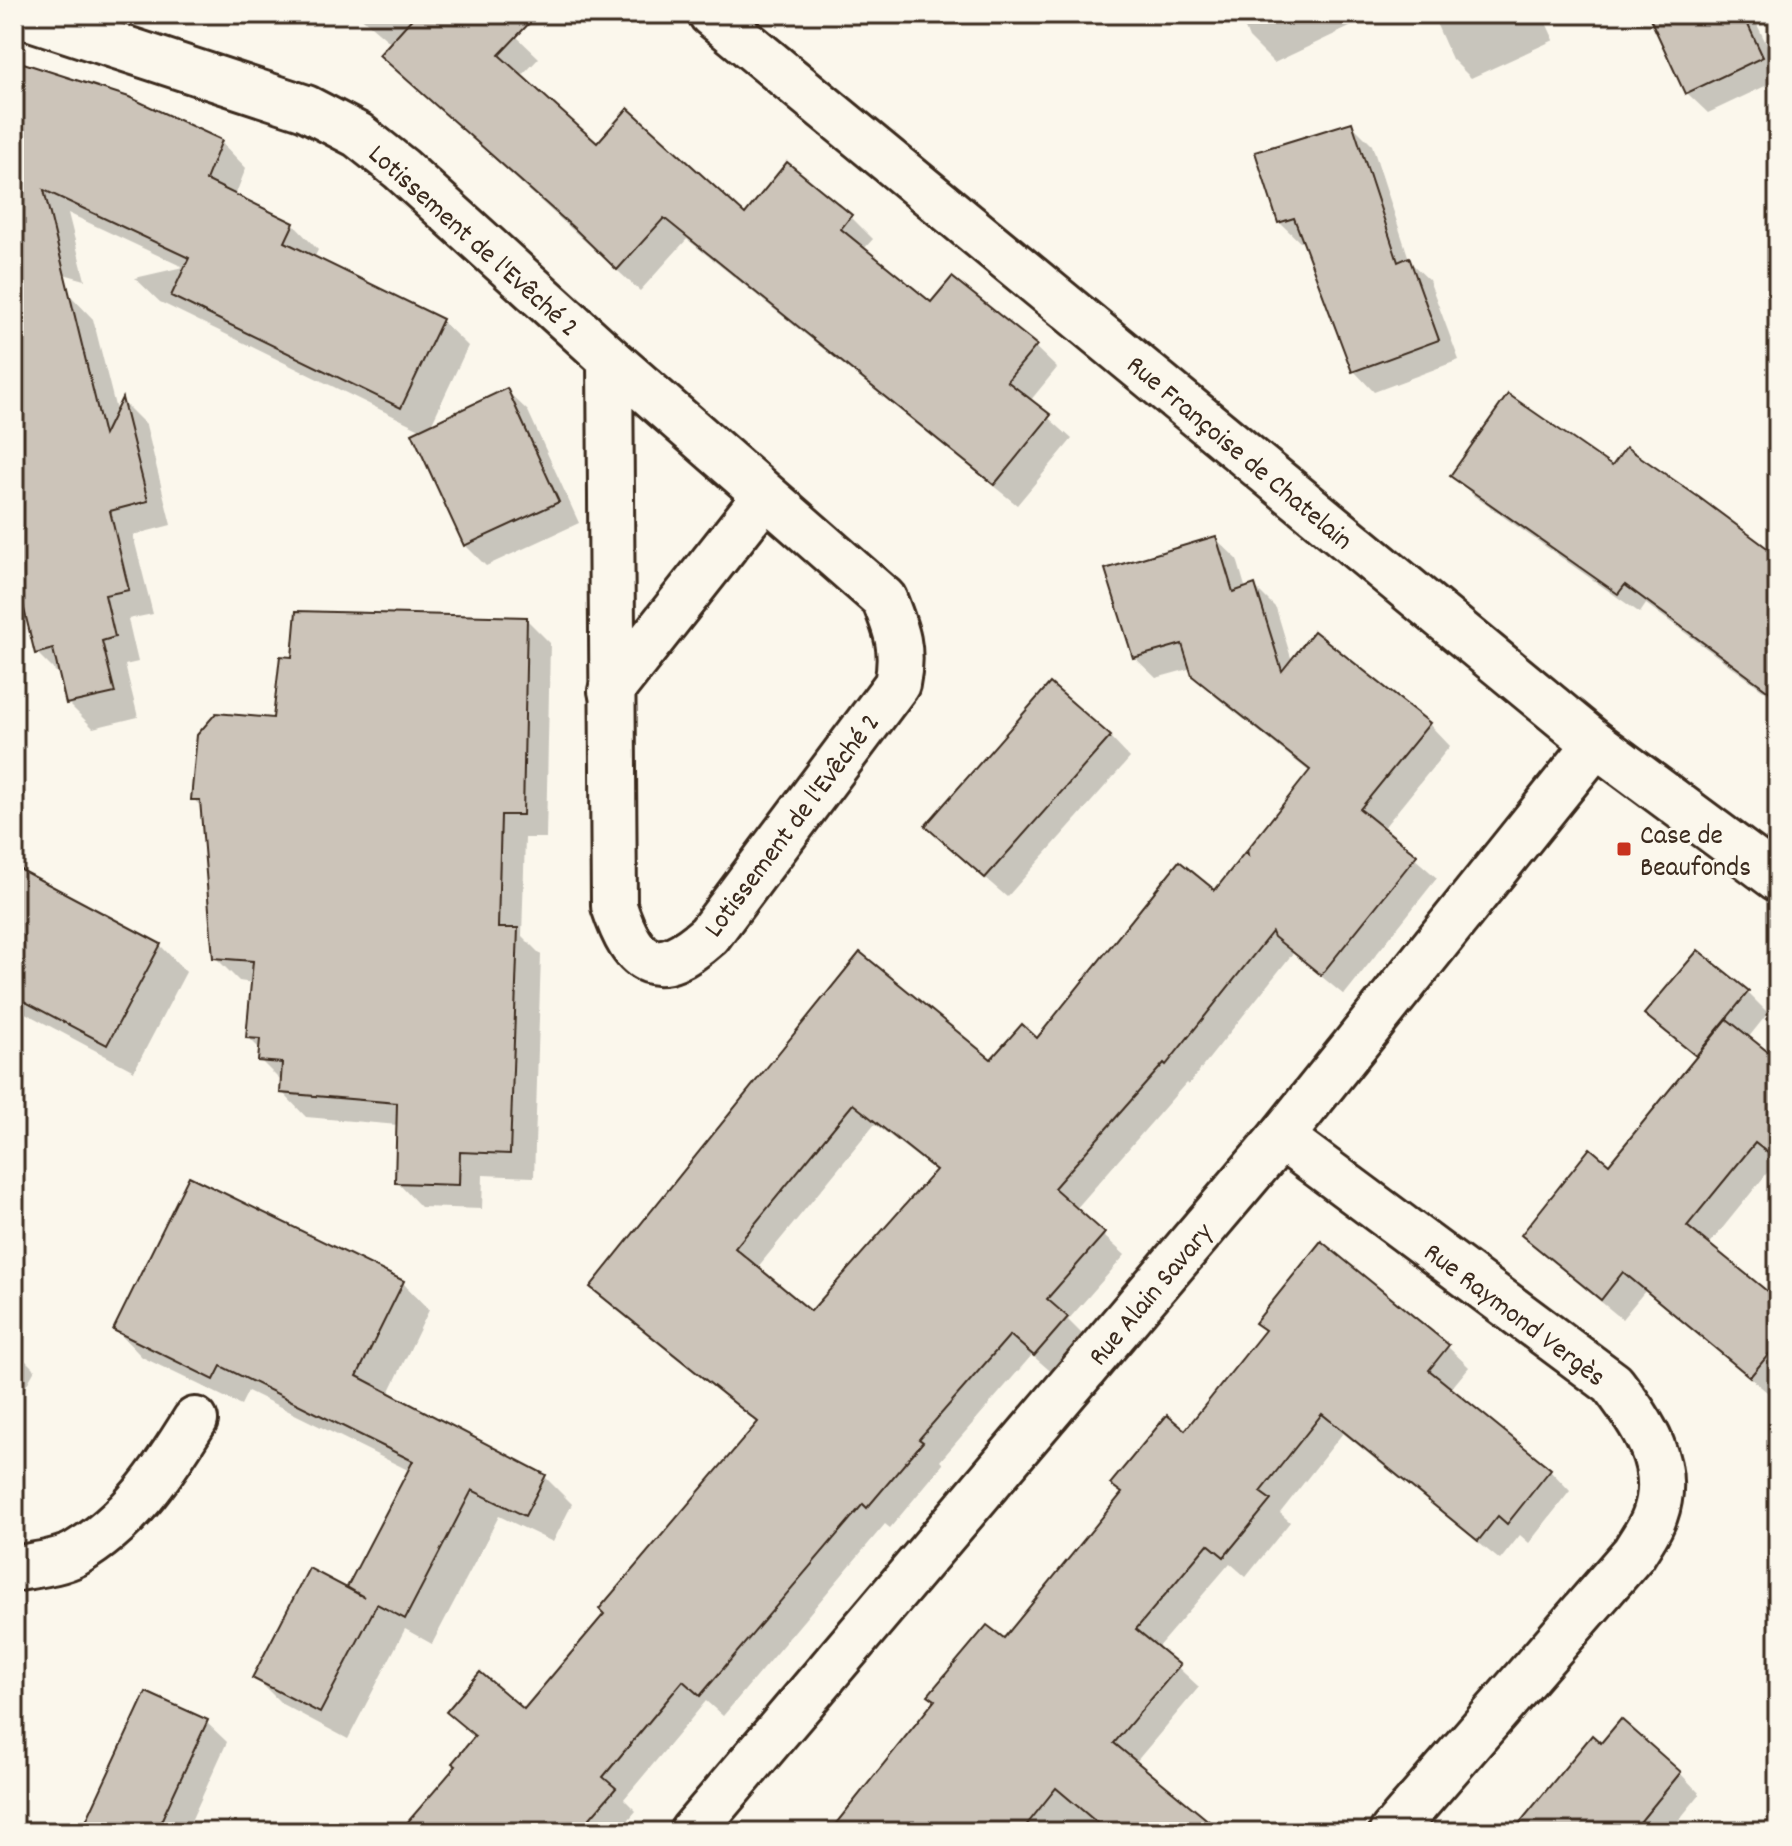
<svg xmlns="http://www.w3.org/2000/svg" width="1792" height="1846" viewBox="0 0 1792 1846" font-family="Dekko,sans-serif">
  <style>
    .shadow { fill: #0003; fill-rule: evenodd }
    .building { fill: #ccc4b9; stroke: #3b2a1e; stroke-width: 2; fill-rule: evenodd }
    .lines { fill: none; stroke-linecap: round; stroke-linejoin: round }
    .minor-casing { stroke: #3b2a1e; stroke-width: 50 }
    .minor { stroke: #fbf7ec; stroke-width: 44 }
    .poi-dot { fill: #c8321e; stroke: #fbf7ec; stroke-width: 3 }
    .labels { text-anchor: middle; stroke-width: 6; stroke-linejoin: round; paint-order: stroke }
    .street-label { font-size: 28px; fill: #3b2a1e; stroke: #fbf7ec }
    .poi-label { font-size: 28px; fill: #3b2a1e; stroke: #fbf7ec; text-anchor: start }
  </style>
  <rect width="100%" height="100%" fill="#fbf7ec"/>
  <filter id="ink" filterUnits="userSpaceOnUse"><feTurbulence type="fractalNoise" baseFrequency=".0125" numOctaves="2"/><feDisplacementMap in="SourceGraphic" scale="16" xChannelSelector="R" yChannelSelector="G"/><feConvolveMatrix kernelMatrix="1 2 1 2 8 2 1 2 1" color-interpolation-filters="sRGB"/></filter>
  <g filter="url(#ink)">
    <!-- shadow -->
    <g class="shadow">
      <path d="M357,14h136l46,44 -18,19 76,68 148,72h106l22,22 -10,11 69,55 103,42 22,21 -27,33 42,38 -55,66 -330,-266 -47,52 -236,-214 -12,-33z"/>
      <path d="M1239,14h110l5,11 -80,38 -25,-25z"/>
      <path d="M1432,14h110l12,26 -83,38 -19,-19z"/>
      <path d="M1650,14h102l26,54v12l-70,33 -21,-20z"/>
      <path d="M14,62l207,80 25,26 -11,28 58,28 25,26 -4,8 128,63 26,25 -38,81 77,-36 21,20 51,112 -93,43 -21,-21 -43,-115 -262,-128 -25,-24 48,-11 -115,-54 17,67 -71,-20z"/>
      <path d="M1351,124l21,21 38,117 19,18 30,80 -85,32 -20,-21 -49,-130 -5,1 -21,-20z"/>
      <path d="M69,294l24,25 24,95 6,-12 23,23 25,100 -38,10 20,79 -25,5 10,43 -13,3 13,52 -45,11 -25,-25 -6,-25 -25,-25 -8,-33 -15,-15v-298z"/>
      <path d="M1612,469l166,89v143l-132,-97 -6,9 -166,-117 -21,-20z"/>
      <path d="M1215,538l22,21 9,31 9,-3 21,21 16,53 137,63 21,22 -68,84 55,48 -93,117 -51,-42 -105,132 -2,-2 -111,127 50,45 -57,65 20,20 -32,36 -24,-21 -92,106 3,3 -53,64 -5,-4 -162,192 -17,-15 -82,98 12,12 -18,21h-216l56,-66 18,-28 -27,-26h75l83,-97 152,-191 -145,-116 -22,-21 268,-332 131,107 46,-21 215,-180 59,-88 -95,-76 -22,-22 -2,-7 -36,10 -22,-21zM875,1124l62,48 -125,142 -55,-46z"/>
      <path d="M526,619l24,24 -4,195h-21l-3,98 19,19 -7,222 -51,-2 -1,34 -61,-2 -24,-25 1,-57 -92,-8 -24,-25v-10l-22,-22 1,-10 -13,-13 5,-54 -14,-2 -24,-24 -12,-149 -10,-9 81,-78 20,-62z"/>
      <path d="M1110,737l20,21 -123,139 -59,-51z"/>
      <path d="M14,869l146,76 26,27 -52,99 -120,-64z"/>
      <path d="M1699,953l49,40 20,20 -20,25 30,25v101l-2,-2 -68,84 70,58v97l-133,-110 -23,28 -78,-64 -21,-20 86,-68 88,-109 -50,-44z"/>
      <path d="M1322,1244l126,103 21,20 -19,23 100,80 20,21 -41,52 -9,-8 -20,25 -157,-127 -63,80 10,9 -44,55 -16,-14 -73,85 42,39 -64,76 84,69h-388l173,-191 182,-208 81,-102z"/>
      <path d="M403,1283l26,27 -41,85 157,82 27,27 -19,38 -54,-26 -67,128 -27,-15 -57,110 -66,-35 -27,-27 102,-83 -7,-7 60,-116 -162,-80 -7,14 -99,-48 -26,-27z"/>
      <path d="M14,1349l21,21 -21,37z"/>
      <path d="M206,1722l21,20 -41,90h-103z"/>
      <path d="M1601,1745l79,28 20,21 -31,38h-155z"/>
    </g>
    <!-- building -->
    <g class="building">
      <path d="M416,14h122l-39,41 98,88 31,-35 117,106 42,-52 65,53 -11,14 90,73 21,-25 85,68 -30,36 44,34 -57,70 -330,-267 -47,52 -41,-40 -197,-175z"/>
      <path d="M1648,14h95l20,43 -78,37z"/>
      <path d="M14,60l115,37 93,43 -16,40 88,43 -9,19 158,77 -42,89 -230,-112 18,-38 -145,-68 60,245 18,-37 26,103 -38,10 19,79 -24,5 10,42 -13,4 13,52 -49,11 -13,-55 -18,5 -21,-86z"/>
      <path d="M1352,122l46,140 11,-5 30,83 -87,32 -58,-154 -16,5 -23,-71z"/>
      <path d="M507,388l52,114 -95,44 -52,-113z"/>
      <path d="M1508,394l104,72 14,-19 74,51 78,58v142l-153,-113 -7,9 -168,-118z"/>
      <path d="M1216,536l17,56 22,-8 27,87 32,-40 116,92 -70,86 57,46 -96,120 -47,-38 -2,-5 -106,133 -2,-2 -110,125 51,45 -58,66 21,18 -34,39 -24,-21 -91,104 4,3 -56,66 -4,-4 -163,192 -17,-15 -80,96 13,11 -38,44h-179l57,-66 -4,-3 23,-27 -29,-24 34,-40 44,37 80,-95 -5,-5 159,-187 -168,-135 270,-335 131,107 31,-35 15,14 142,-177 36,29 30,-38 3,3 -1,-5 63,-80 -118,-94 -10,-32 -49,14 -28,-89zM853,1104l83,66 -125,141 -76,-63z"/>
      <path d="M296,611l231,6 -4,198h-22l-3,113h20l-8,226 -50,-2 -1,33 -64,-2 2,-80 -117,-10 2,-30 -24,-2 2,-22 -14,-1 7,-77 -40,-3 -13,-158h-9l6,-65 19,-22 57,5 7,-62 12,1z"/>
      <path d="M1050,683l61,53 -126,142 -60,-52z"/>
      <path d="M14,866l147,78 -54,101 -93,-49z"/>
      <path d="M1698,950l51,41 -53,65 -52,-42z"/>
      <path d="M1727,1019l51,41v101l-23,-18 -68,83 91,74v43l-28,34 -127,-105 -22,28 -80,-65 69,-87 19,16z"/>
      <path d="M189,1176l215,105 -47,95 189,99 -21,41 -53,-26 -67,129 -28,-15 -57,109 -68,-35 57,-110 55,29 -17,-10 66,-126 -192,-95 -7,14 -101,-50z"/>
      <path d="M1321,1241l128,104 -20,25 122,99 -44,55 -9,-8 -20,25 -156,-127 -62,78 11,8 -47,57 -16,-13 -72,85 44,36 -66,78 108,89h-114l-52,-44 -35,44h-192l106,-132 -7,-5 59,-70 17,13 118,-145 -12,-9 57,-69 18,15 80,-100 -10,-7z"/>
      <path d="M146,1692l62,28 -52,112h-75z"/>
      <path d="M1621,1719l60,53 -49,60h-120l80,-97 9,8z"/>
    </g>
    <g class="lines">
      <!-- minor casing -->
      <g class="minor-casing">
        <g id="minor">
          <path d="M19,14l287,94 52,27 43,34 209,190 274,240c13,32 20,51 13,85l-188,251c-52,46 -75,32 -95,-29l-4,-547"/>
          <path d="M711,14l885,730 182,135"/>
          <path d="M611,691l154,-195"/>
          <path d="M1281,1137l332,247c28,38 60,80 42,131 -4,13 -14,26 -21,38l-242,279"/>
          <path d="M14,1569c19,-4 44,-6 61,-15 55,-32 88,-82 120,-134"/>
          <path d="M692,1832l589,-695 315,-393"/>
        </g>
      </g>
      <!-- minor -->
      <use href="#minor" class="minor"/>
    </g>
  </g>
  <!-- markers -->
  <rect class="poi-dot" x="1616" y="841" width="16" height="16" rx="4"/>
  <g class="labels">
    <!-- street labels -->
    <g class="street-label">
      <text transform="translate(475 239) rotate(42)" y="10">Lotissement de l'Evêché 2</text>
      <text transform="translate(1241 451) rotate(40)" y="10">Rue Françoise de Chatelain</text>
      <text transform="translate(790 824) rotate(-53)" y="10">Lotissement de l'Evêché 2</text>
      <text transform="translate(1149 1293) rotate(-50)" y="10">Rue Alain Savary</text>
      <text transform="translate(1516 1313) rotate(37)" y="10">Rue Raymond Vergès</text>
    </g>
    <!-- poi labels -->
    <g class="poi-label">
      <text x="1640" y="843">Case de<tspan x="1640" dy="32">Beaufonds</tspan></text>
    </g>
  </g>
  <!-- margin -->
  <rect width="1792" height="1846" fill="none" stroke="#fbf7ec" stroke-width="48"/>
  <rect x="24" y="24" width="1744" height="1798" fill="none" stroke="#3b2a1e" stroke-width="3" filter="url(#ink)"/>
</svg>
